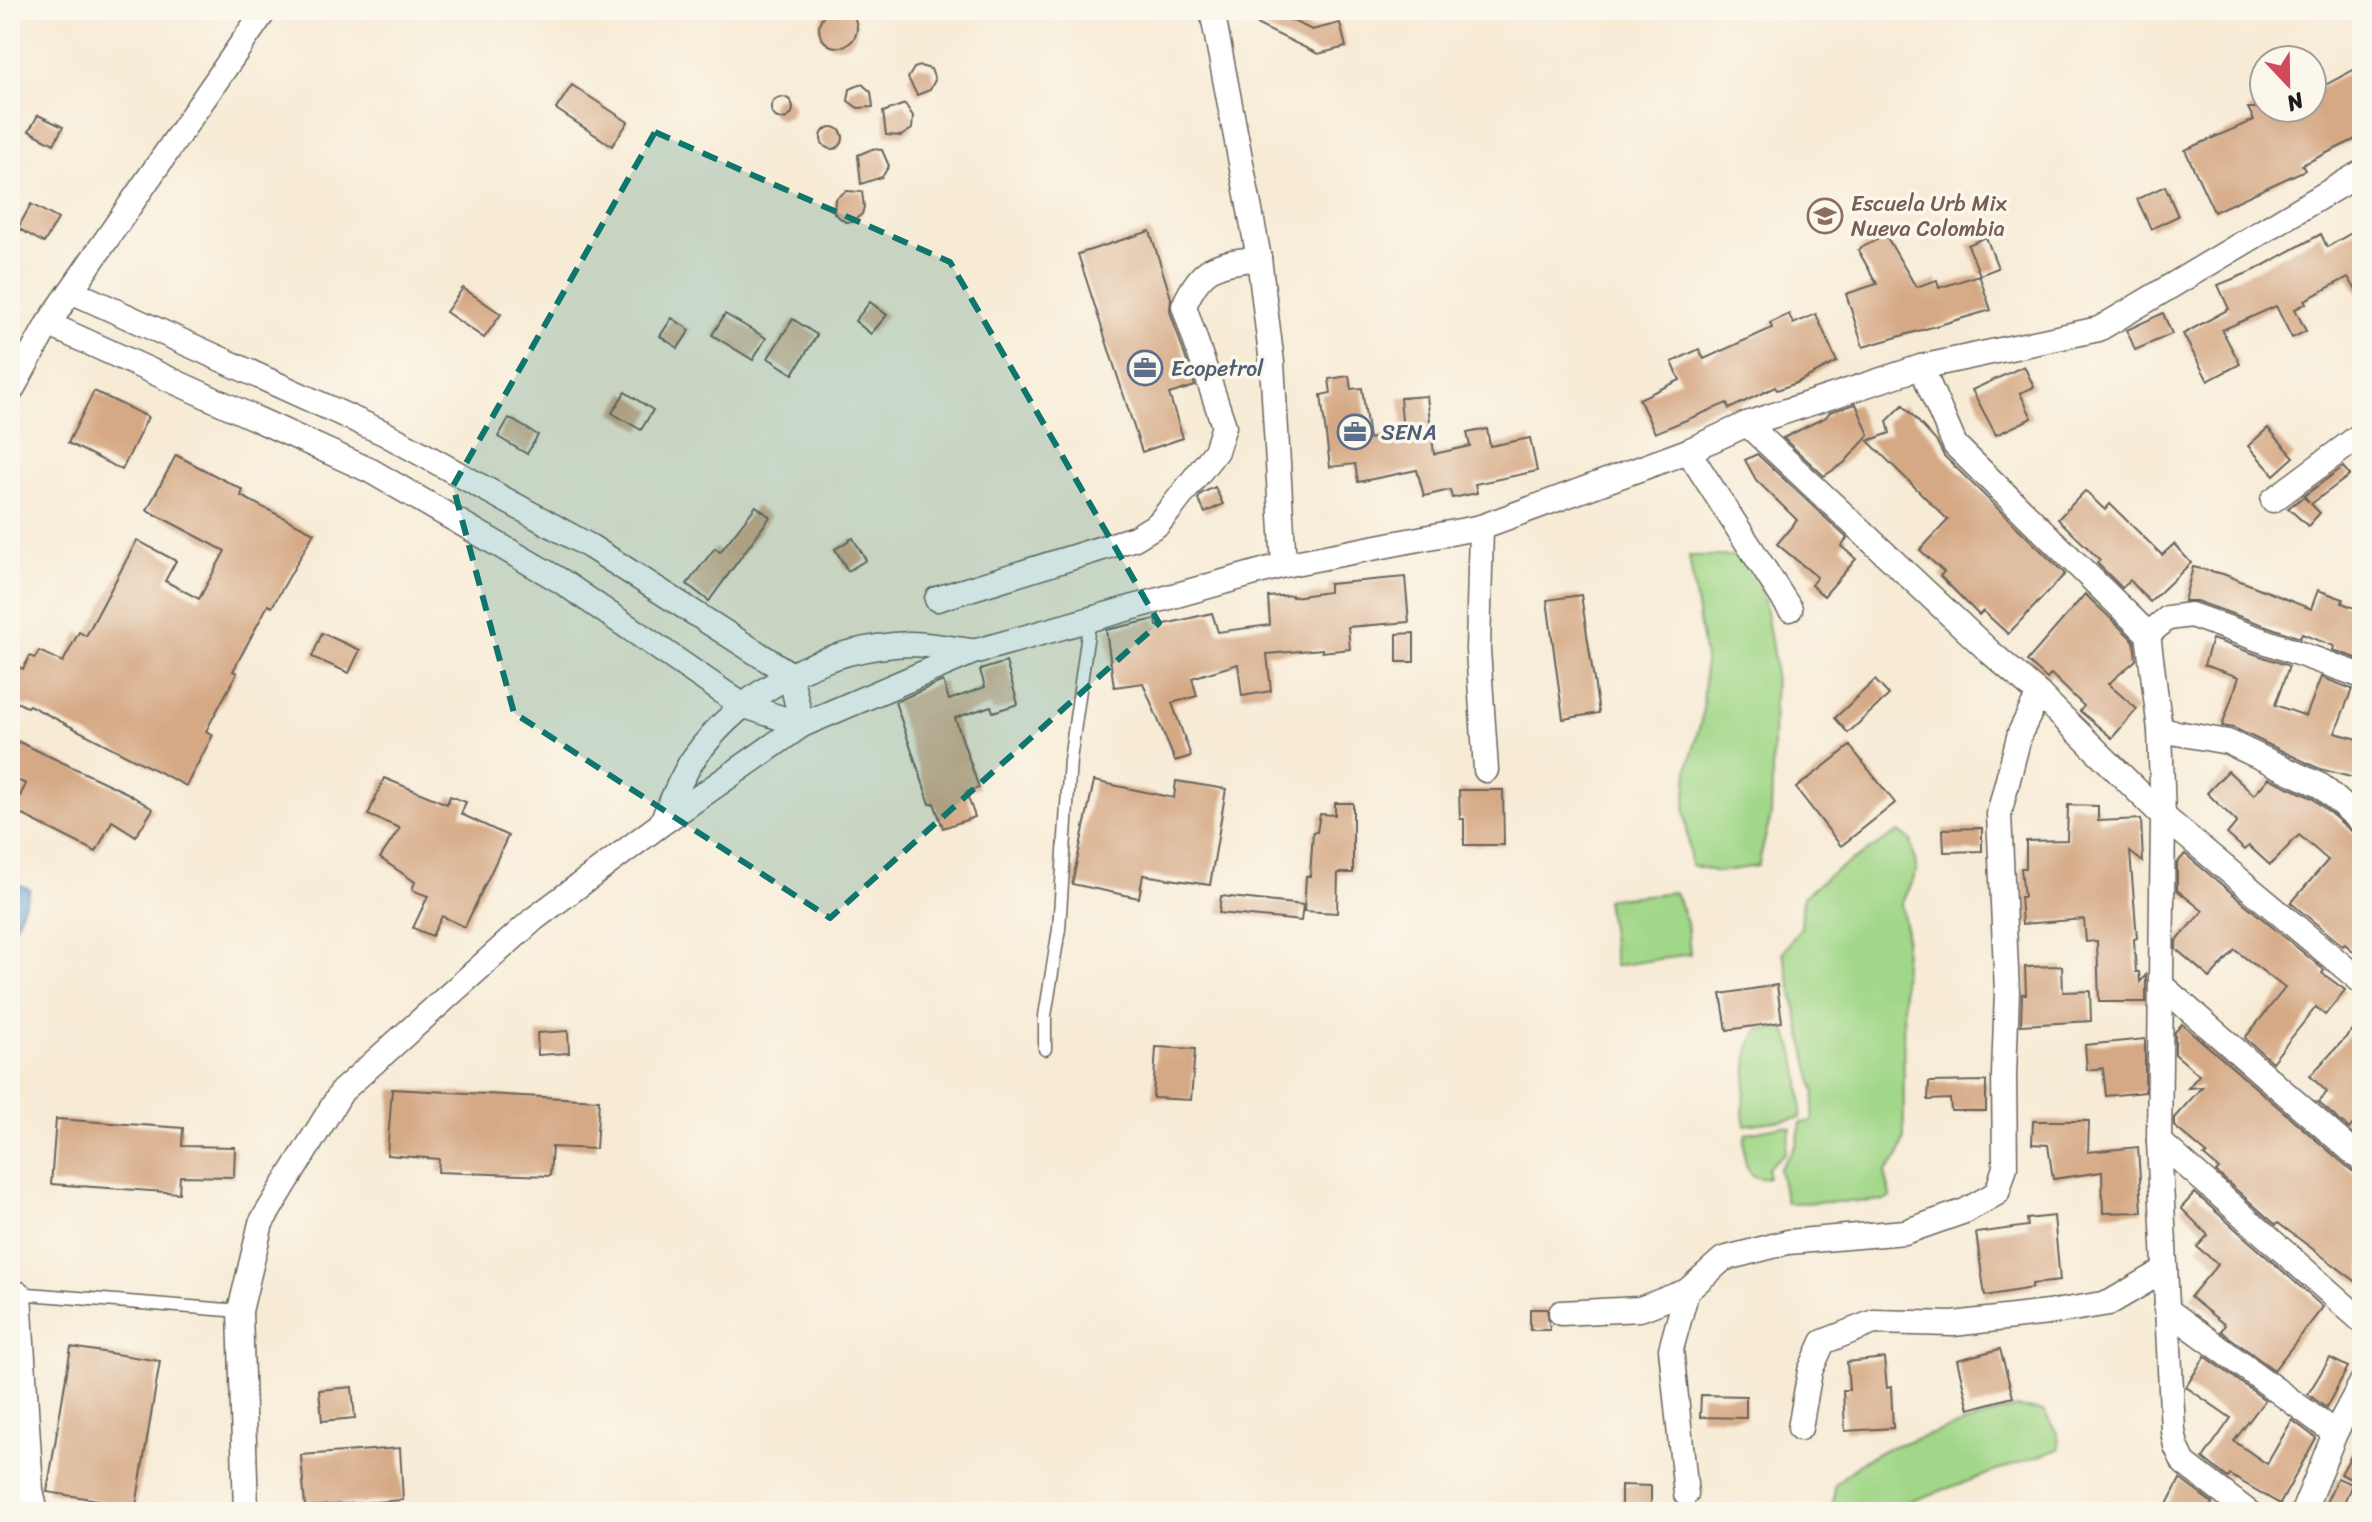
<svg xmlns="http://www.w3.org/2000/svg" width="2372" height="1522" viewBox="0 0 2372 1522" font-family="Sriracha,sans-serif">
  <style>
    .green { fill: #a1d788; stroke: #5e7a52; stroke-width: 2 }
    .water { fill: #70a7de; stroke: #46627d; stroke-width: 2 }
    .building { fill: #d5a985 }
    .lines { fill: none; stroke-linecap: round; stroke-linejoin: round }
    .service-casing { stroke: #69645d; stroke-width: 15 }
    .minor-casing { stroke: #69645d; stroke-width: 27 }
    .service { stroke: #fff; stroke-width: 12 }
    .minor { stroke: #fff; stroke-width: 24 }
    .marked { fill: #0f766e; fill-opacity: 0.2; stroke: #0f766e; stroke-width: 6; stroke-dasharray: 16 10; stroke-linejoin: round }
    .labels { text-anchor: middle; stroke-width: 7; stroke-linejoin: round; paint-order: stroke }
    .education-label { font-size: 22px; fill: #785e54; stroke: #fbf7ec; text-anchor: start }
    .service-label { font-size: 22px; fill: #4e5e75; stroke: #fbf7ec; text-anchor: start }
  </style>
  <rect width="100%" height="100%" fill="#fbf7ec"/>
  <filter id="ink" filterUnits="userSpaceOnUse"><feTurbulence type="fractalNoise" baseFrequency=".0125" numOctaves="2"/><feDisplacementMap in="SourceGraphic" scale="16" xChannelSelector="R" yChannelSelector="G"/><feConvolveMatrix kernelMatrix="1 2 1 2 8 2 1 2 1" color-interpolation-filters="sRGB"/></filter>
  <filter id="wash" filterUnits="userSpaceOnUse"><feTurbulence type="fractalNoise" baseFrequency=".006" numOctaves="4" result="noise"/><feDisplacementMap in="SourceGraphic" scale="32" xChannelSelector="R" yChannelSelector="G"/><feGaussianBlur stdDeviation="1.8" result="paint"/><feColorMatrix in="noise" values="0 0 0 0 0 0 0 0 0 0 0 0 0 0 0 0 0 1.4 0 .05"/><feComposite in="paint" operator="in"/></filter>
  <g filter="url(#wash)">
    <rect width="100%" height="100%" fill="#f7ebd6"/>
    <!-- green -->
    <g class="green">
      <path d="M1689,556h46l19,13 10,31 11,65 -4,150 -13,51 -41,6 -26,-7 -6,-53 3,-43 15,-56 2,-54z"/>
      <path d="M1899,832l12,8 6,31 -16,33 5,24 -3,53 1,157 -5,18 -14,17 6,24 -7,4 -98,2 -7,-34 18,-25 4,-21 11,-2 3,-28 -32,-141 18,-25 2,-30 26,-22z"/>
      <path d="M1675,892l12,31 3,31 -75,12 -9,-67z"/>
      <path d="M1759,1029h26c14,30 17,55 16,89l-56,7 -2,-10 6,-68z"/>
      <path d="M1783,1126l8,2 -6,25 -17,14v10c-24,8 -27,-26 -22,-44z"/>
      <path d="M2017,1407l27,5 14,23 1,14 -178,63h-45l-3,-4 2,-24 24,-21 28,-15z"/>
    </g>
    <!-- water -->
    <path class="water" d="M10,881l20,8 -20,51z"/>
    <g id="blocks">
      <!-- building -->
      <g class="building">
        <circle cx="838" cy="28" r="19"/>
        <path d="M1253,10h16l43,20 28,-7 6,24 -28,7 -60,-29z"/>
        <path d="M920,66l11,3 4,11 -5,10 -13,5 -9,-17 6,-10z"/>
        <path d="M2355,69l7,14v53l-60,29 3,5 -91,42 -29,-62 69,-30 -6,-12h64v-16z"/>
        <path d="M862,84l9,8 2,15 -15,1 -10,-7 2,-12z"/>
        <path d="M572,85l56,37 -16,24 -56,-37z"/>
        <circle cx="782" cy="108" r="11"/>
        <path d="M905,104l8,12 -1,13 -11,7 -15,-1 -3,-23z"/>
        <path d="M38,115l25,12 -9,17 -25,-13z"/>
        <circle cx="832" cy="138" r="11"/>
        <path d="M872,149l10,1 7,16 -7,11 -21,7 -3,-29z"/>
        <path d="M2165,186l13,30 -27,13 -14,-30z"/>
        <path d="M846,191l16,1 2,15 -2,7 -10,8h-7l-11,-9 1,-14z"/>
        <path d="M31,204l27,15 -14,24 -26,-15z"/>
        <path d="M2362,227v73l-14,-23 -43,23 2,3 -12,6 11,22 -14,7 -16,-32 -54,24 18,34 -32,17 -25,-47 46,-25 -11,-24 37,-15 66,-36 6,13z"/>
        <path d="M1150,231l21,67 -1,13 25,75 -26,8 14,44 -41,14 -64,-198z"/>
        <path d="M1885,234l31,53 21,-7 2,8 40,-13 12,35 -128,37 -17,-53 31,-10 -19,-34z"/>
        <path d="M1986,237l12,31 -18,7 -12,-30z"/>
        <path d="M463,288l38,26 -17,24 -38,-26z"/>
        <path d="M870,302l17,13 -16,19 -16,-13z"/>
        <path d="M2163,313l9,21 -37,16 -8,-20z"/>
        <path d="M725,314l41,24 -13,22 -41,-25z"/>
        <path d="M1789,314l4,10 23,-10 21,48 -41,21 -19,7 -2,-3 -46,22 -2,-6 -72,30 -16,-34 41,-19 -8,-18 27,-13 5,10 68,-31 -2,-5z"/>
        <path d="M672,318l18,12 -12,18 -18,-12z"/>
        <path d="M793,319l24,16 -24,39 -25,-16z"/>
        <path d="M2024,366l10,21 -14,6 12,25 -36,17 -24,-45z"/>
        <path d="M1349,376l2,13 11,-1 7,51 34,-7 -3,-34 27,-2 7,58 36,-8 -3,-13 20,-4 3,17 40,-8 7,33 -62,13 2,9 -25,5 -2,-8 -26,6 -7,-26 -59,12 -3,-18 -25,3 -9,-72 10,-2 -2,-14z"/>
        <path d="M94,391l54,26 -26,53 -54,-27z"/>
        <path d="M625,392l28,18 -12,20 -29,-17z"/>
        <path d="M1856,404l13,31 -25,28 -20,13 -41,-38 43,-21 4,-5z"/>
        <path d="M1903,405l34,37 7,14 121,118 -57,60 -25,-23 -4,4 -39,-39 4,-4 -24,-22 28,-30 -80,-79 22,-8 -3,-12z"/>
        <path d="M509,418l29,17 -11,19 -29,-17z"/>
        <path d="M2268,428l26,29 -20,18 -26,-29z"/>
        <path d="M1757,454l90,84 -6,8 15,13 -32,37 -13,-11 6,-8 -40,-33 20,-24 -41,-40 -11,-20z"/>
        <path d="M176,455l67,35 -2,6 73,37 -42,74 -4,-2 -35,66 4,2 -31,58 7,4 -27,51 -157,-81 -2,2 -17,-8v-36l13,6 7,-13 5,2 4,-7 24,11 16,-30 7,4 51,-96 39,21 -11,20 34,18 26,-48 -78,-41z"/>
        <path d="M2343,467l7,8 -39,29 9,9 -12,13 -20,-18 15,-11 6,5 -5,-6z"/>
        <path d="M1215,487l8,17 -18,9 -7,-14 4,-6z"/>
        <path d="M2085,491l20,19 5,-6 52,51 12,-11 17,19 -41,39 -20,-22 -8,8 -25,-25 3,-3 -42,-41z"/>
        <path d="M756,506l14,11 -61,84 -22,-17 28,-36 5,4z"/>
        <path d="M853,538l13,22 -18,11 -13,-22z"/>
        <path d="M2193,567l30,7 88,35 7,-19 25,9 -1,4 20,8v49l-29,-10 1,-4 -32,-12 -2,4 -104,-37h-12z"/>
        <path d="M1405,577l4,45 -61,5 2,22 -28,3v-3l-55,5 4,37 -29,5 -4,-32 -46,14 5,18 -25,7 19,53 -16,5 -32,-78 -29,4 -8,-57 50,-11 1,7 55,-13 6,19 52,-7 -2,-28 24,-2v2l37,-5v-8z"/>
        <path d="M2085,594l49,47 2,19 -28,24 29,25 -25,29 -32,-27 4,-5 -33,-32 -4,5 -20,-18z"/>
        <path d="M1581,595l18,118 -36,6 -16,-119z"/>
        <path d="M322,633l38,17 -11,23 -37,-16z"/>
        <path d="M1414,633v29h-17v-28z"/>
        <path d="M2212,639l77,27 -14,39 31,11 15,-39 31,12 -17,44 27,7v40l-42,-11 -86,-41 -12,-2 17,-49 -35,-12z"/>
        <path d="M1006,662l12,42 -25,8 -2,-6 -36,12 24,70 -13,4 9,25 -32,11 -9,-25 -4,1 -35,-102 48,-21 6,19 36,-13 -5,-17z"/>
        <path d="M1875,680l14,15 -41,38 -13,-15z"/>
        <path d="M17,741l110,52 26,16 -17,27 -24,-15 -16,31 -83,-42 13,-26 -16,-7v-23z"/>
        <path d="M1850,746l45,57 -54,43 -45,-58z"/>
        <path d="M2228,771l26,24 15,-17 43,20 50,42v119l-17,-15 -2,2 -52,-43 37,-43 -29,-25 -29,30 -21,-19 -4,4 -18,-16 10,-12 -30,-29z"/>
        <path d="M384,778l63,26 3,-8 16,6 -5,12 47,22 -43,91 -23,-11 -10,20 -19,-8 15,-32 -16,-6 3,-8 -35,-24 20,-30 -32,-13z"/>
        <path d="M1094,781l80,17 2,-17 50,8 -16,96 -67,-10 -4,23 -67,-14z"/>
        <path d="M1459,790h44l1,55h-40v-26h-4z"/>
        <path d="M1335,803h18v70h-15l-1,40 -33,-2 2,-35h4l3,-44h4l3,-18 15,1z"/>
        <path d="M2068,805l30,1v15l43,-2 2,43 -13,-10 7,86 -3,1 2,33h3l1,10 6,-7v27h-47l-2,-61 -11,1 -2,-23 -62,5 -2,-27h4l-3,-29h5v-27l41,-1z"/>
        <path d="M1982,828v23l-38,1 -1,-23z"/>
        <path d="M2185,854l139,116 -2,3 23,17 -20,25 -9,-8 -44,55 -27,-24 40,-50 -50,-38 -25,28 -34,-29v-8l27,-30 -26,-21v-27z"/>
        <path d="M1221,896l82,9 -2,16 -82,-8z"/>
        <path d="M2062,966l1,26 27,-1 1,30 -70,4 1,-31h4l-1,-27z"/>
        <path d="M1777,985l5,37 -55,8 -6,-36z"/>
        <path d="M2362,1020v94l-13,15 -31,-27 9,-10 -17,-16z"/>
        <path d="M2182,1024l170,147 10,4v111l-84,-63 -2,2 -60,-53 3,-3 -15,-13 3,-2 -33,-28v-8l28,-31 -14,1 11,-13 -24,-21v-22z"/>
        <path d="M568,1031l1,22 -31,2 -1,-22z"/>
        <path d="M2145,1039v53l-39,4 -3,-28 -16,2 -2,-25z"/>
        <path d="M1156,1047l39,2 -4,51 -38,-2z"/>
        <path d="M1986,1081v30h-35l-1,-12 -22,1 1,-18z"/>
        <path d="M392,1089l207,11 -3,49 -44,-2 -2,29 -112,-4 1,-13 -52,-4z"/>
        <path d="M56,1119l127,9 -1,18 53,1 -1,30 -54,-1 -1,17 -128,-9z"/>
        <path d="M2033,1121h56l-1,31 50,-5 4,65 -39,1 -1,-41 -49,7 -5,-34 -16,-1z"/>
        <path d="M2195,1193l128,114 -49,63 -53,-39 4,-6 -35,-28 28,-33 -21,-17 11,-12 -27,-27z"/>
        <path d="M2054,1216l6,65 -28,3v4l-47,8 -9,-63 52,-7 -1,-7z"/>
        <path d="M1530,1309h17l3,21h-20z"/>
        <path d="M71,1347l89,14 -24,145 -89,-14z"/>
        <path d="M2000,1349l13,48 -44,12 -12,-49z"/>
        <path d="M2205,1356l60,44 -31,41 33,23 25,-44 24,18 -36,66 -50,-29 -2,3 -25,-20 28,-40 -45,-31z"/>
        <path d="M1884,1358l3,30 4,-1 2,41 -48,3 -2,-41h6l-2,-28z"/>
        <path d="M2330,1358l18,9 -22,41 -18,-14z"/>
        <path d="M352,1387l3,31 -33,3 -3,-31z"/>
        <path d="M1701,1395l45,1v22l-46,-1z"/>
        <path d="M2362,1435v50l-21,-11z"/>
        <path d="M400,1448l3,52 -98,7 -4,-52z"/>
        <path d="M2337,1478l15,6 -12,28h-18z"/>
        <path d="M2180,1479l32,24 -5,9h-44z"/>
        <path d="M1621,1485l30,1v26h-30z"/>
      </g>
    </g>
  </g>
  <g filter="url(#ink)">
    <use href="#blocks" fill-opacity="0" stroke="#69645d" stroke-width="2"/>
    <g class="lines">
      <!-- service casing -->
      <g class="service-casing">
        <g id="service">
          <path d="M1045,1049v-33l14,-87 11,-169 20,-141"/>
          <path d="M16,1293l224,18"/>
        </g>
      </g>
      <!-- minor casing -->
      <g class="minor-casing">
        <g id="minor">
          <path d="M1212,10l47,248 13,105 12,202"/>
          <path d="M71,291l313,142 207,114 199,127 12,51"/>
          <path d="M48,324l323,147 190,110 181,124 60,20"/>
          <path d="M1921,367l34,78 193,189 12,96 3,86 -4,325 14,290 3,15 8,17 64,49"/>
          <path d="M10,393l38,-69 217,-314"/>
          <path d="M1747,424l243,228 49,42 124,122 199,166"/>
          <path d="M1688,451l102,158"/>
          <path d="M2273,500l89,-66"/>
          <path d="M1481,527l-3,123 8,120"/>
          <path d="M937,599l198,-61 23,-14 15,-18 43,-55 8,-25 -40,-120c18,-42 33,-42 75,-48"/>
          <path d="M2148,634l20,-16 23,-3 171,61"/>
          <path d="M2160,730l68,12 93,44 41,36"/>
          <path d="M663,819c10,-19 18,-43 31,-61 49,-69 131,-111 216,-114 20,0 41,5 61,7"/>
          <path d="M2162,986l200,174"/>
          <path d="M2159,1141l203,180"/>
          <path d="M19,1294l12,196 5,22"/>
          <path d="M2166,1309l169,124"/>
          <path d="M1561,1313l79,-4 47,-18"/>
          <path d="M1800,1428l10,-57 13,-29 51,-20 79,2 95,-11 61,-10 56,-33"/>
          <path d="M1686,1494l-15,-145 16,-58 36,-32 65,-17 117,-10 60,-21 32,-18 8,-26 -1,-92 3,-83 -8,-178 21,-81 19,-39"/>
          <path d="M246,1512l-6,-201 21,-88 81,-132 192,-172 127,-95 141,-99 171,-73 311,-87 197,-38 207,-76 59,-27 174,-57 178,-38 263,-157"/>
          <path d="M2303,1512l32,-79 27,-51"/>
        </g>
      </g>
      <!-- service -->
      <use href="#service" class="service"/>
      <!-- minor -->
      <use href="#minor" class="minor"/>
    </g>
  </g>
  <!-- marked area -->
  <path class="marked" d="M655,132l295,130 209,361 -329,295 -316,-205 -61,-227z"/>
  <!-- icons -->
  <defs>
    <g id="school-ring" transform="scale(1.8)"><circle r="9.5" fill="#fbf7ec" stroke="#8d6e63" stroke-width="1.5"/><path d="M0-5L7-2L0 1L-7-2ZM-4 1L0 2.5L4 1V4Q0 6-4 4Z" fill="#8d6e63"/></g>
    <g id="office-ring" transform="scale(1.8)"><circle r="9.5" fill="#fbf7ec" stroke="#5c6f8a" stroke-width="1.5"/><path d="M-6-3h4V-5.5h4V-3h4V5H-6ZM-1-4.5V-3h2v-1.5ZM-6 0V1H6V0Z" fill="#5c6f8a"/></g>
  </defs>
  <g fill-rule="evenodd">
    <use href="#school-ring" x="1825" y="216"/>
    <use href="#office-ring" x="1145" y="368"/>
    <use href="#office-ring" x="1355" y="432"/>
  </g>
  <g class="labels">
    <!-- education labels -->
    <g class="education-label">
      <text x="1851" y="211">Escuela Urb Mix<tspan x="1851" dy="25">Nueva Colombia</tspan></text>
    </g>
    <!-- service labels -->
    <g class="service-label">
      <text x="1171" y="376">Ecopetrol</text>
      <text x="1381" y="440">SENA</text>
    </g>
  </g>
  <!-- margin -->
  <rect width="2372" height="1522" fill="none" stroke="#fbf7ec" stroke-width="40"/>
  <!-- north arrow -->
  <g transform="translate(2288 84) rotate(158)"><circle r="38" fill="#fbf7ec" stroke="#a29f99" stroke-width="2"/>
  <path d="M0-6L14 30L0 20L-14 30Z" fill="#d1495b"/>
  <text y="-12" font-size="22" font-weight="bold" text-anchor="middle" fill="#1c1c1c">N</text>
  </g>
</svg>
